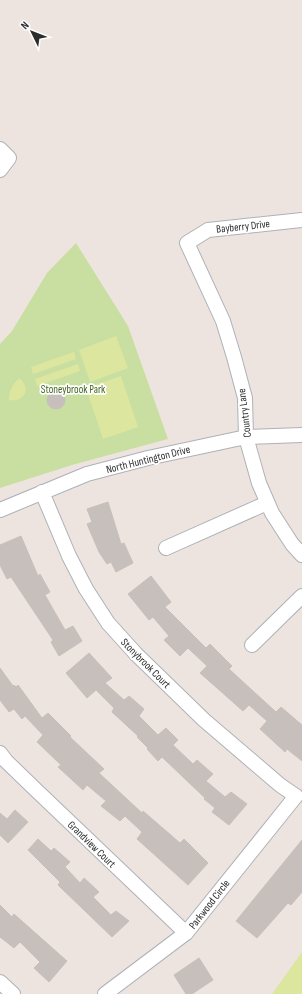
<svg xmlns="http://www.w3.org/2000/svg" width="302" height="994" viewBox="0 0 302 994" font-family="'Sofia Sans Condensed',sans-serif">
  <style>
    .green { fill: #c9dfa1 }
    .pitch { fill: #dce69e }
    .building { fill: #c6bfbb; stroke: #c9bfba }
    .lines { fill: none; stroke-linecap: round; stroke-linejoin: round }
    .minor-casing { stroke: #adb2b8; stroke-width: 16 }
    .minor { stroke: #fff; stroke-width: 14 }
    .labels { text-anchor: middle; stroke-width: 3.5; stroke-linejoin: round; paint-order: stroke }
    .street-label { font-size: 11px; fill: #2d2d2d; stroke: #fff }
    .park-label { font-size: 11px; fill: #436620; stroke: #fff }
  </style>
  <rect width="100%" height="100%" fill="#ede4e0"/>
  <!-- green -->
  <path class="green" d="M76,243l52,83 40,113 -96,26 -72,23v-144l12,-13 35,-58z"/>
  <!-- pitch -->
  <g class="pitch">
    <path d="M116,336l12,32 -38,14 -11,-32z"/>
    <path d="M74,352l2,7 -43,15 -2,-7z"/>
    <path d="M78,364l2,7 -43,15 -2,-7z"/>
    <path d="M121,376l17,51 -35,12 -17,-51z"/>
    <path d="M19,378c13,10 5,25 -10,22 0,-10 3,-15 10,-22z"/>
    <path d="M302,952v42h-30z"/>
  </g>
  <!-- building -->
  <g class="building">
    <circle cx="56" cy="400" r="9"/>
    <path d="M108,502l13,42 3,-1 9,20 -17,9 -5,-10 -4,2 -8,-12 -12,-28 5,-2 -5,-13z"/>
    <path d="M21,536l17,40 2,-2 10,18 -5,3 20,35 8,-4 9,15 -23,15 -8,-14 2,-2 -42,-63 -4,2 -7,-14v-20z"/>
    <path d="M151,576l20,26 -6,5 41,41 4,-4 22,22 -3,3 47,43 5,-5 21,18v36l-15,-12 -2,3 -25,-23 7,-8 -18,-16 -6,6 -43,-38 7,-7 -19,-18 -8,8 -16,-16 5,-4 -16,-19 -4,3 -21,-26z"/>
    <path d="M89,653l23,25 -7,5 19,17 5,-4 15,13 -5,7 19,19 8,-7 12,12 -5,5 20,19 4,-4 16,14 -7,7 19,16 6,-5 16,12 -18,21 -17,-13 3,-4 -11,-9 1,-1 -43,-41 -4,4 -11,-12 1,-1 -11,-11 1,-1 -26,-24 2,-4 -18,-18 -9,8 -21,-25z"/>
    <path d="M0,668l13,18 1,-1 2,2 2,-2 24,33 6,-5 23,23 -1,1 34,32 -5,4 43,40 1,-2 37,32 4,-4 24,24 -20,22 -51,-46 5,-7 -17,-16 -5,5 -19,-15 5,-5 -19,-16 -4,5 -25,-23 3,-2 -24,-23 6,-7 -18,-19 -3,3 -8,-10 -5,3 -9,-12z"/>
    <path d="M15,810l13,12 -20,21 -8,-8v-22l7,6z"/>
    <path d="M38,839l13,12 3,-3 16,14 -5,5 15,16 4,-5 15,14 -6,5 18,18 5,-4 13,10 -17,16 -54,-52 2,-3 -32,-32z"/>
    <path d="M302,840v52l-11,13 -3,-2 -31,35 -21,-17z"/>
    <path d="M0,905l12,12 2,-3 53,47 -18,21 -15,-14 6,-6 -20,-20 -6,6 -14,-11z"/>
    <path d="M199,958l14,22 -21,14h-6l-12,-19z"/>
  </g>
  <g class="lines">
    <!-- minor casing -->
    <g class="minor-casing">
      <g id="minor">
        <path d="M0,149l9,9 -9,12"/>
        <path d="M302,220l-94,10 -21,13 36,78 11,36 11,41 1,39 13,46 13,30 20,31 10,11"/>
        <path d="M42,492l27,64 17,33 22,34 28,31 68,66 76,65 16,11 -110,137 -81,61"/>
        <path d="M0,510l87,-36 61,-16 98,-21 56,-2"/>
        <path d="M166,548l101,-45"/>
        <path d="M252,645l50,-49"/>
        <path d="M0,753l6,8 30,29 150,143"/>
        <path d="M0,982l13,12"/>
      </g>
    </g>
    <!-- minor -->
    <use href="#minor" class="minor"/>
  </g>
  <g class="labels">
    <!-- street labels -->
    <g class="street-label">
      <text transform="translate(243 226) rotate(-6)" y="4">Bayberry Drive</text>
      <text transform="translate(244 413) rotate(-97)" y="4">Country Lane</text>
      <text transform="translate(148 459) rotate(-14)" y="4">North Huntington Drive</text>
      <text transform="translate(146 663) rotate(45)" y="4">Stonybrook Court</text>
      <text transform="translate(92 844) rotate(44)" y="4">Grandview Court</text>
      <text transform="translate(209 904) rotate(-52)" y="4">Parkwood Circle</text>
    </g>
    <!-- park labels -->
    <g class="park-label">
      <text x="73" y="393">Stoneybrook Park</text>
    </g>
  </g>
  <!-- north arrow -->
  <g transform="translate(32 32) rotate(313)" stroke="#ffffff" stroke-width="3" paint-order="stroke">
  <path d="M0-3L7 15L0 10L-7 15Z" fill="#2d2d2d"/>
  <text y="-6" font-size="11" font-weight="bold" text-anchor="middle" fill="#2d2d2d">N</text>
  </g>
</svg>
